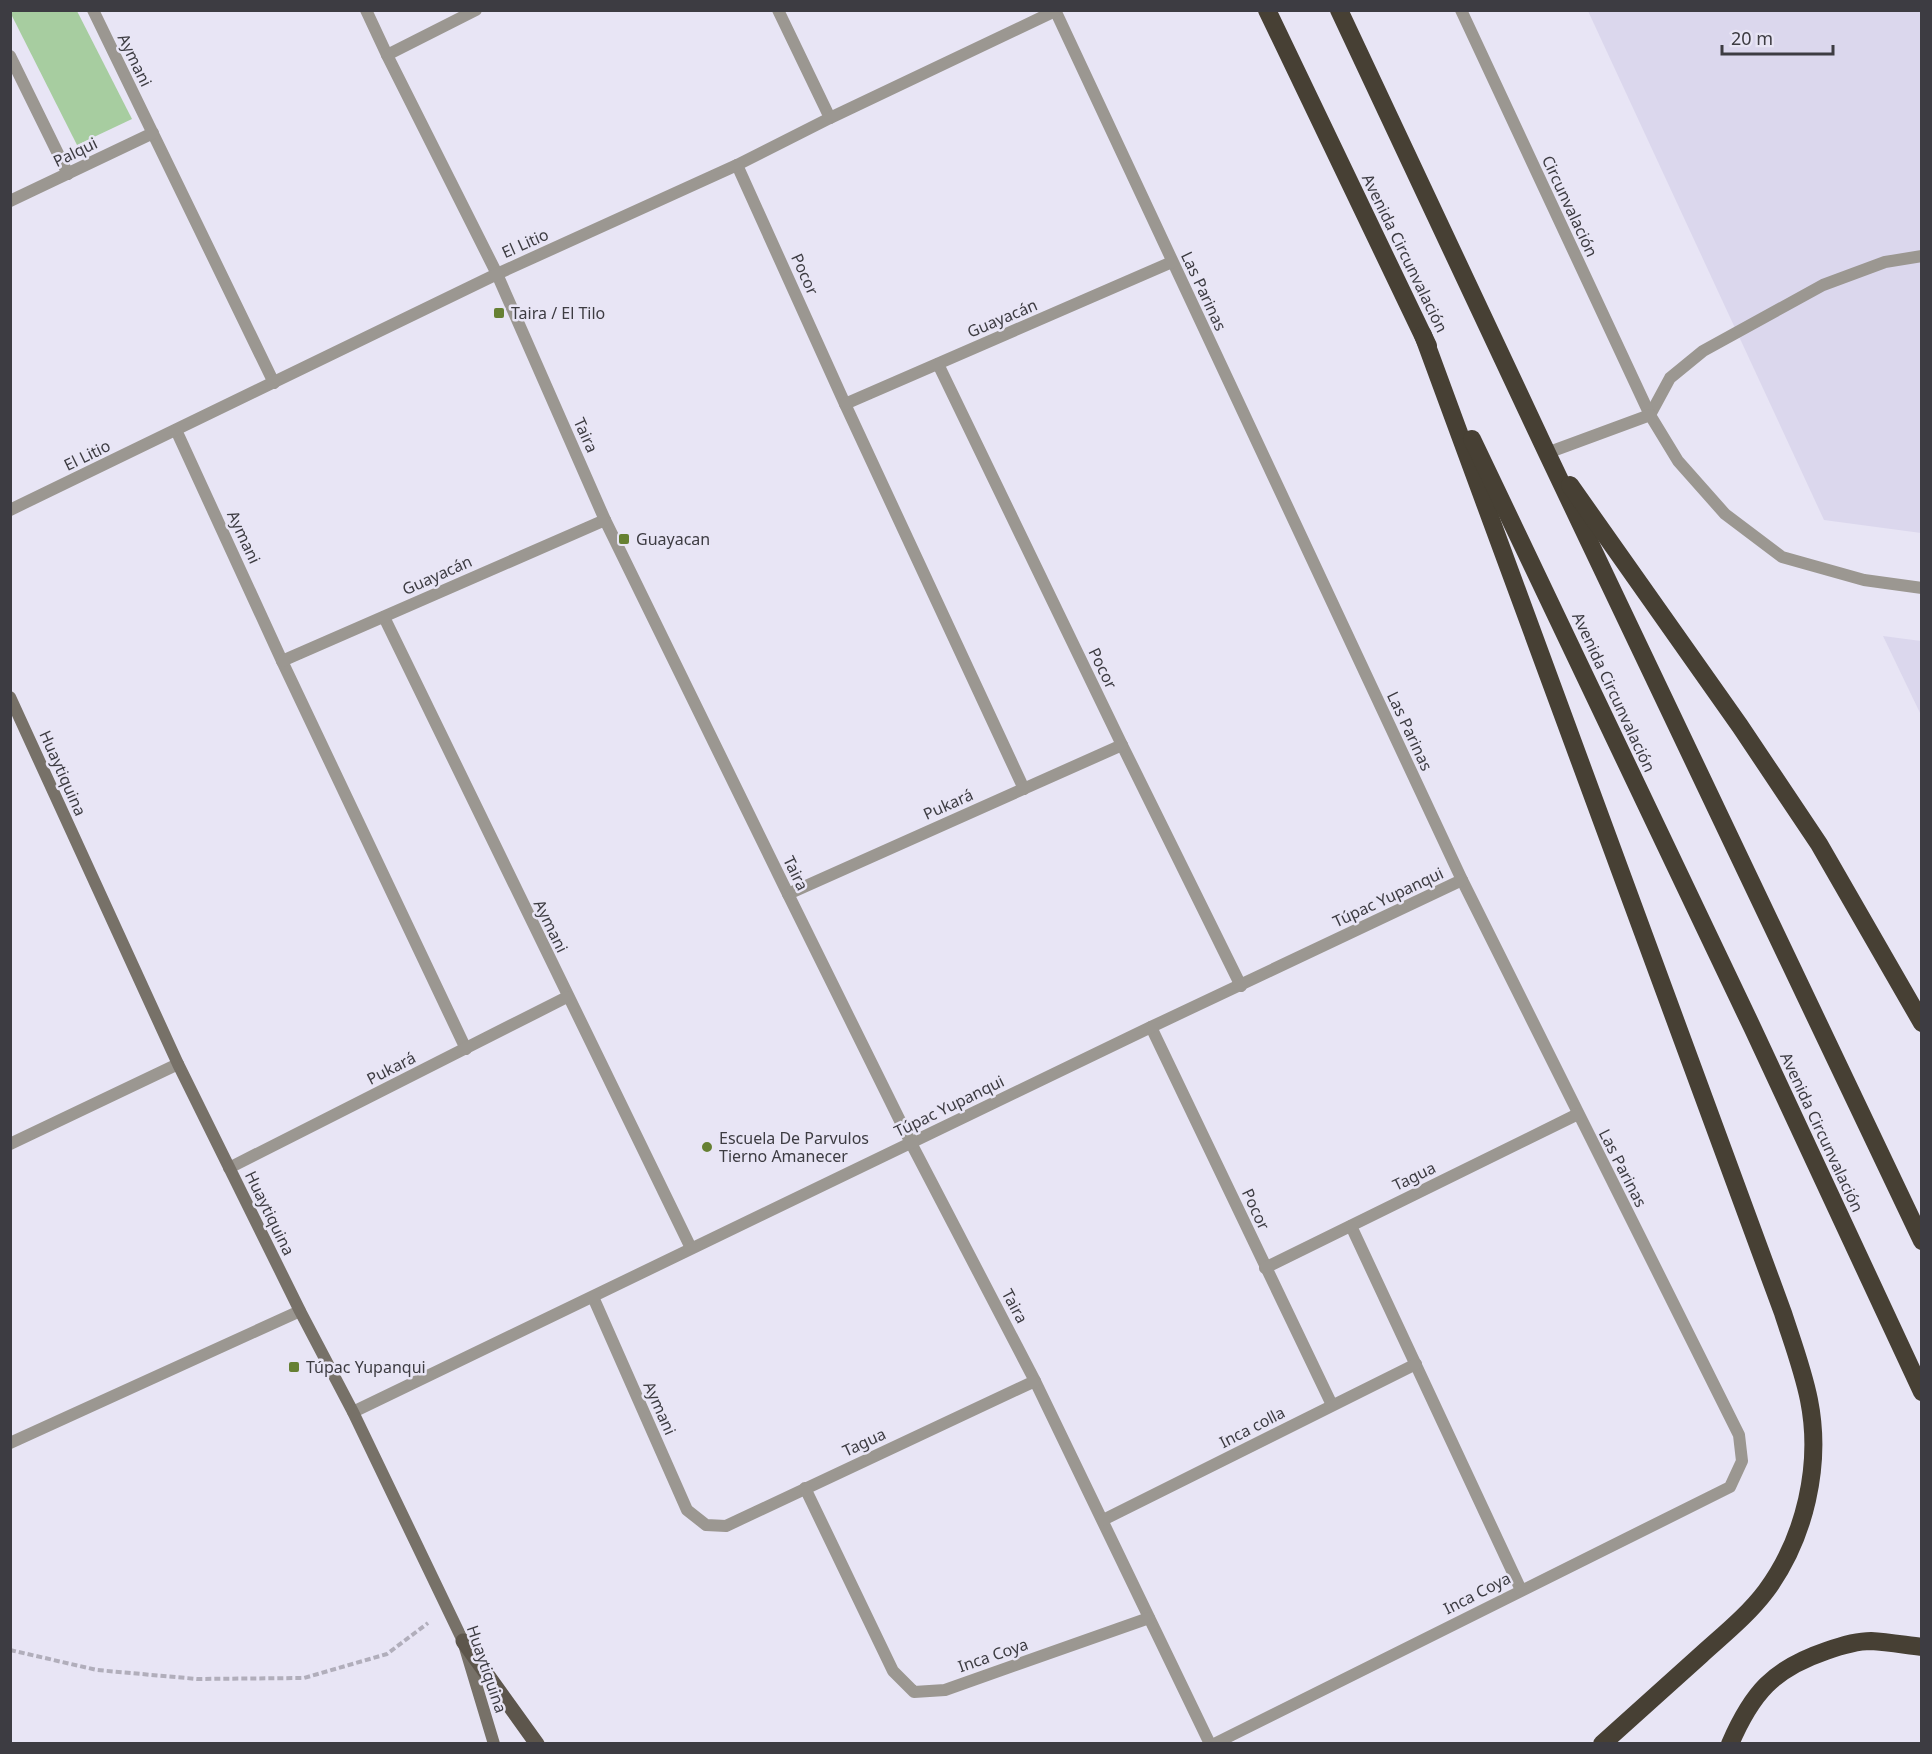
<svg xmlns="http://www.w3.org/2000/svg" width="1932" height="1754" viewBox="0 0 1932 1754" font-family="'Noto Sans',sans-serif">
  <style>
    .built { fill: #dbd7ed }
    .green { fill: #a7cda0 }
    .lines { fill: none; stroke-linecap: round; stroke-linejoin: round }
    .path { stroke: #b1aebb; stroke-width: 4; stroke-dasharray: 6 3; stroke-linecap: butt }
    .lane { stroke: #9b9791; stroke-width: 12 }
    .street { stroke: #9b9791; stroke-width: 12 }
    .secondary { stroke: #777168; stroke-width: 12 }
    .primary { stroke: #5d564c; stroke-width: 15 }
    .highway { stroke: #474034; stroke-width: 18 }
    .poi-dot { fill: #668033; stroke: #e8e5f5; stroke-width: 2 }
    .labels { text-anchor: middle; stroke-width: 5; stroke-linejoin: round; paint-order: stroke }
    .street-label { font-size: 16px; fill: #3d3c42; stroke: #e8e5f5 }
    .poi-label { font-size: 16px; fill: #3d3c42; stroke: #e8e5f5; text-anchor: start }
  </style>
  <rect width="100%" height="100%" fill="#e8e5f5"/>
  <!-- built -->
  <g class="built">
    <path d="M1588,11h333v522l-97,-13z"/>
    <path d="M1883,636l38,5v74z"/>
  </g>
  <!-- green -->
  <path class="green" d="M11,10l66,1 55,108 -55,26 -66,-131z"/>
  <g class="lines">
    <!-- path -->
    <path class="path" d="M10,1650l87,20 100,9 107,-1 83,-24 41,-31"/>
    <!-- lane -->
    <path class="lane" d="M1650,415l20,-37 33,-27 120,-66 62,-23 37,-6"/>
    <!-- street -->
    <g class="street">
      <path d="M93,10l181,373"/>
      <path d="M366,10l21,45 110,219 108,246 183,374 123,249 124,238 175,363"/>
      <path d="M778,10l52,108"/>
      <path d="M1055,10l407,870 277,555 3,26 -12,26 -516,257"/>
      <path d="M1461,10l189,405"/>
      <path d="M387,55l89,-45"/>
      <path d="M10,56l58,118"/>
      <path d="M737,165l108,239 179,385"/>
      <path d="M10,201l143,-68"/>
      <path d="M938,364l184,381 119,241"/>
      <path d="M845,404l327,-142"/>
      <path d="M176,430l106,231 184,388"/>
      <path d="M1547,453l103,-38 28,46 47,53 57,43 82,23 58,8"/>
      <path d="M10,510l487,-236 240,-109 93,-47 225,-107"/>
      <path d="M384,617l307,631"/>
      <path d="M282,661l323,-141"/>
      <path d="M788,894l334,-149"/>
      <path d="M1151,1027l181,378"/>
      <path d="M10,1144l168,-80"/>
      <path d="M229,1168l338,-171"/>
      <path d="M1351,1226l170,364"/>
      <path d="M1265,1268l313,-154"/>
      <path d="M593,1297l94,213 19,15 20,1 309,-145"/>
      <path d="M353,1412l798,-385 311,-147"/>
      <path d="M10,1443l290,-132"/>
      <path d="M805,1488l88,183 21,21 31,-2 204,-72"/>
      <path d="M1103,1520l313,-156"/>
    </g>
    <!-- secondary -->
    <path class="secondary" d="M10,697l168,367 122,247 53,101 110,229 31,103"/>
    <!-- primary -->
    <path class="primary" d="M463,1641l74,103"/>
    <!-- highway -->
    <g class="highway">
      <path d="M1267,10l161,336"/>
      <path d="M1339,10l208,443 375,788"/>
      <path d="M1423,335l360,978c9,28 20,57 26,87 13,65 -4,138 -43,191 -18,24 -43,44 -65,64 -33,30 -66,59 -99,89"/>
      <path d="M1472,439l281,590 169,363"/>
      <path d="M1570,485l170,241 79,118 103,179"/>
      <path d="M1730,1744c22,-51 43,-75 96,-93 14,-5 30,-10 45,-10 17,1 34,4 51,6"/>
    </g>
  </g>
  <!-- markers -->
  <g class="poi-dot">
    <rect x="493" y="307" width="12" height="12" rx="3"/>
    <rect x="618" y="533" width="12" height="12" rx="3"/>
    <circle cx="707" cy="1147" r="6"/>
    <rect x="288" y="1361" width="12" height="12" rx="3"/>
  </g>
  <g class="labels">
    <!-- street labels -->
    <g class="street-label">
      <text transform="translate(135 60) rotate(64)" y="6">Aymani</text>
      <text transform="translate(75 152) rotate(-26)" y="6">Palqui</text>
      <text transform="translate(1570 206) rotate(65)" y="6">Circunvalación</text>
      <text transform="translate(525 243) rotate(-24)" y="6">El Litio</text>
      <text transform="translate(1405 253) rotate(64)" y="6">Avenida Circunvalación</text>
      <text transform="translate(805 274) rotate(66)" y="6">Pocor</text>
      <text transform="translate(1204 291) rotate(65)" y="6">Las Parinas</text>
      <text transform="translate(1002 318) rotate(-23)" y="6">Guayacán</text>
      <text transform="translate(586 435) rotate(66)" y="6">Taira</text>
      <text transform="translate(87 455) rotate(-26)" y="6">El Litio</text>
      <text transform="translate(244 537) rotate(65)" y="6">Aymani</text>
      <text transform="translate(437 575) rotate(-24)" y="6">Guayacán</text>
      <text transform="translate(1103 668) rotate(64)" y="6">Pocor</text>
      <text transform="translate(1614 692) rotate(65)" y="6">Avenida Circunvalación</text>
      <text transform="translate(1410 731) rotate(65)" y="6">Las Parinas</text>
      <text transform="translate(63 773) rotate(66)" y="6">Huaytiquina</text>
      <text transform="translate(948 804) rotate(-24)" y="6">Pukará</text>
      <text transform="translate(796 873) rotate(64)" y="6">Taira</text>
      <text transform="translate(1388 897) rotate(-25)" y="6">Túpac Yupanqui</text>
      <text transform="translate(551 926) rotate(64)" y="6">Aymani</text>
      <text transform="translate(391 1068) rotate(-27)" y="6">Pukará</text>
      <text transform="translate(949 1106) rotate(-26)" y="6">Túpac Yupanqui</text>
      <text transform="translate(1822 1132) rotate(65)" y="6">Avenida Circunvalación</text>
      <text transform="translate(1623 1168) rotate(63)" y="6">Las Parinas</text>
      <text transform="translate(1414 1176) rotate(-26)" y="6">Tagua</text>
      <text transform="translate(1256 1209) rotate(65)" y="6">Pocor</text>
      <text transform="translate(270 1213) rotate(64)" y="6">Huaytiquina</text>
      <text transform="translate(1015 1306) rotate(62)" y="6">Taira</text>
      <text transform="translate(660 1408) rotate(66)" y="6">Aymani</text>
      <text transform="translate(1252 1427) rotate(-27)" y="6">Inca colla</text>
      <text transform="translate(864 1442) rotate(-25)" y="6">Tagua</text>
      <text transform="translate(1477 1593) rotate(-27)" y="6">Inca Coya</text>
      <text transform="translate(993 1655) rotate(-19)" y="6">Inca Coya</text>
      <text transform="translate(487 1669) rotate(71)" y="6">Huaytiquina</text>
    </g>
    <!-- poi labels -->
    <g class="poi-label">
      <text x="511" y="319">Taira / El Tilo</text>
      <text x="636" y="545">Guayacan</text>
      <text x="719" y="1144">Escuela De Parvulos<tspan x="719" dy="18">Tierno Amanecer</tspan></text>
      <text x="306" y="1373">Túpac Yupanqui</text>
    </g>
  </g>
  <!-- border -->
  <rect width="1932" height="1754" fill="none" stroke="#3d3c42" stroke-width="24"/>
  <!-- scale -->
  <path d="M1722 45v9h111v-9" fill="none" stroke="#3d3c42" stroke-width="3"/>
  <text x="1731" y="45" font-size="18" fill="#3d3c42" stroke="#e8e5f5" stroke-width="4.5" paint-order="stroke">20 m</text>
</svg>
